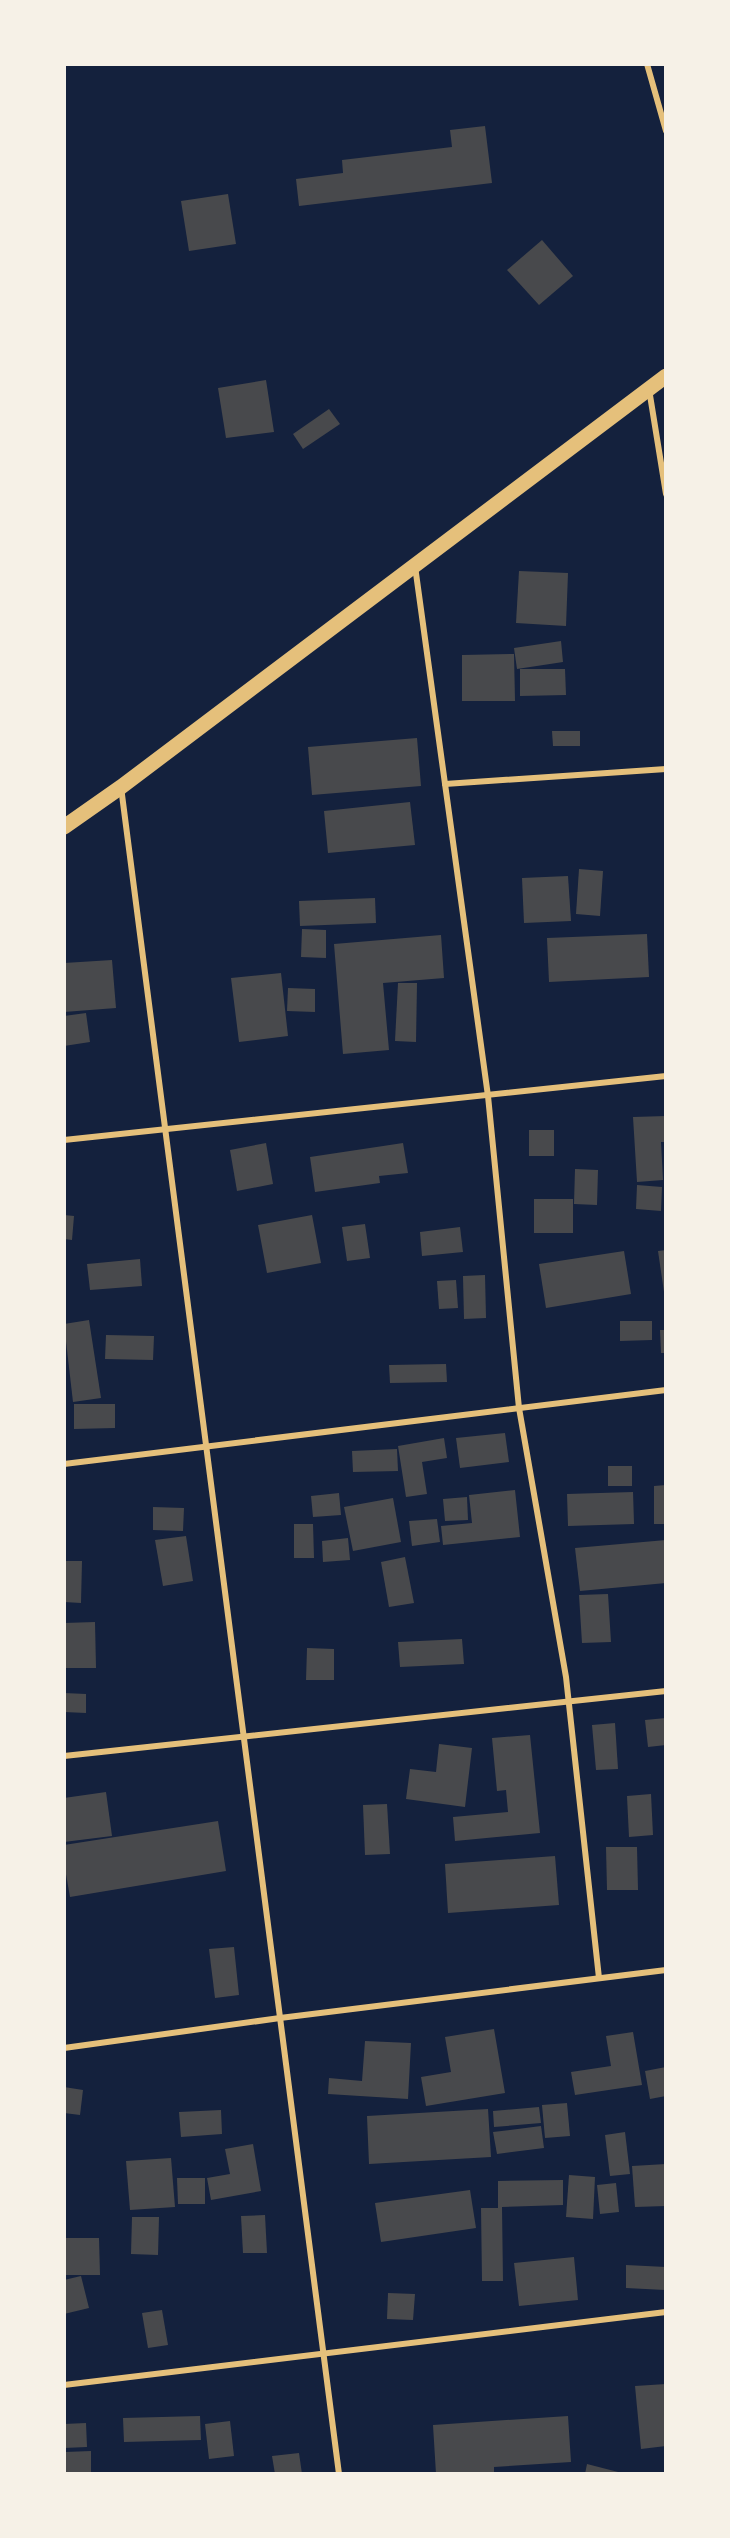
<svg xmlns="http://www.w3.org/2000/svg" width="730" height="2538" viewBox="0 0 730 2538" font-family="Montserrat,sans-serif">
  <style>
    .building { fill: #48494c }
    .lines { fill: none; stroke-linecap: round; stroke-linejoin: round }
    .minor { stroke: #e5c07b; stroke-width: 6 }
    .primary { stroke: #e5c07b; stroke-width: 15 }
  </style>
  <rect width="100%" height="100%" fill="#14213d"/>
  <!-- building -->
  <g class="building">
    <path d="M485,126l7,57 -193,23 -3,-27 47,-6 -1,-13 110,-13 -2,-17z"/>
    <path d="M228,194l8,50 -47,7 -8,-50z"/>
    <path d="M542,240l31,36 -34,29 -32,-35z"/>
    <path d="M266,380l8,52 -48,6 -8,-50z"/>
    <path d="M329,409l11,15 -37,25 -10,-15z"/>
    <path d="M519,571l49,2 -2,53 -50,-3z"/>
    <path d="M561,641l2,21 -46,7 -3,-21z"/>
    <path d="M514,654l1,47h-53v-46z"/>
    <path d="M520,669h45l1,26 -46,1z"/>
    <path d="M552,731h28v15h-27z"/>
    <path d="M417,738l4,48 -109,9 -4,-48z"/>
    <path d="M410,802l5,43 -87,8 -4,-42z"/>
    <path d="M579,869l24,2 -3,45 -24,-2z"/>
    <path d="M568,876l3,45 -47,2 -2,-45z"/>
    <path d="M375,898l1,25 -76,3 -1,-25z"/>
    <path d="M302,929l24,1v28l-25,-1z"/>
    <path d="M647,934l2,43 -100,5 -2,-44z"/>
    <path d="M441,935l3,43 -61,5 6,67 -46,4 -9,-110z"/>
    <path d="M112,960l4,48 -52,4v-49z"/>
    <path d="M281,973l7,63 -49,6 -8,-64z"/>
    <path d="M398,983h19l-1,59 -21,-1z"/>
    <path d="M288,988l27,1v23l-28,-1z"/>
    <path d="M86,1013l4,29 -26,4v-30z"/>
    <path d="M666,1116v26h-5l2,38 -26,2 -4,-65z"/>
    <rect x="529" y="1130" width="25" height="26"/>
    <path d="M266,1143l7,41 -36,7 -7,-41z"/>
    <path d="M403,1143l5,30 -29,3 1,7 -65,9 -5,-35z"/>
    <path d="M575,1169l23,1 -1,35 -23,-1z"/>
    <path d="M637,1185l25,2 -1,24 -25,-2z"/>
    <rect x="534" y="1199" width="39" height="34"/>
    <path d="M64,1215l10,1 -2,24 -8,-1z"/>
    <path d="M312,1215l9,48 -54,10 -9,-48z"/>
    <path d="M365,1224l5,34 -23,3 -5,-34z"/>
    <path d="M460,1227l3,25 -41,4 -2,-24z"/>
    <path d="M666,1250v42h-2l-6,-41z"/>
    <path d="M624,1251l7,43 -85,14 -7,-44z"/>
    <path d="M140,1259l2,27 -52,4 -3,-26z"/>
    <path d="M485,1275l1,43 -22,1 -1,-43z"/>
    <path d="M456,1280l2,28 -19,1 -2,-28z"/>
    <path d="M89,1320l12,78 -28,4 -9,-78z"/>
    <path d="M620,1321h32v19l-32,1z"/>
    <path d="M660,1330h6v23h-5z"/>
    <path d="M106,1335l48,1 -1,24 -48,-1z"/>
    <path d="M446,1364l1,18 -57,1 -1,-18z"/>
    <path d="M74,1404h41v24l-41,1z"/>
    <path d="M505,1433l4,29 -49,6 -4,-30z"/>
    <path d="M444,1438l3,20 -25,4 5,32 -21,3 -8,-51z"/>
    <path d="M397,1449l1,22 -45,1 -1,-21z"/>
    <rect x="608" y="1466" width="24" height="20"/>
    <path d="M666,1485v39h-12v-38z"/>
    <path d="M515,1490l5,47 -77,8 -2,-19 31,-3 -3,-28z"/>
    <path d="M633,1492l1,32 -66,2 -1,-32z"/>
    <path d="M339,1493l2,22 -28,2 -2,-21z"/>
    <path d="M467,1497l1,23 -23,1 -2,-22z"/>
    <path d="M393,1498l8,44 -48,9 -9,-44z"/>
    <path d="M153,1507l31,1 -1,23 -30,-1z"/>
    <path d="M437,1519l3,23 -28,4 -3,-25z"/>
    <path d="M294,1524h19l1,34h-20z"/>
    <path d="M186,1536l7,45 -30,5 -8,-46z"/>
    <path d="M348,1538l2,22 -27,2 -1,-21z"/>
    <path d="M666,1540v43l-86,8 -5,-43z"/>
    <path d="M405,1557l9,46 -25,4 -8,-45z"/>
    <path d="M64,1561h18l-1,42 -17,-1z"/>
    <path d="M608,1594l3,48 -29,1 -3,-48z"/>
    <path d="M95,1622l1,46h-32v-45z"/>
    <path d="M462,1639l2,25 -64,3 -2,-25z"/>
    <path d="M307,1648l27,1v31h-28z"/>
    <path d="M64,1693l22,1v19l-22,-1z"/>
    <path d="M666,1718v27l-18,2 -3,-27z"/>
    <path d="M615,1723l3,46 -22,1 -4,-45z"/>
    <path d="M530,1735l10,98 -85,8 -2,-24 55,-5 -2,-22 -9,1 -5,-53z"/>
    <path d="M439,1744l33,4 -7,59 -59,-8 4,-30 26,3z"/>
    <path d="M106,1792l6,44 -48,6v-44z"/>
    <path d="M651,1794l2,41 -24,2 -2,-41z"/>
    <path d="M387,1804l3,50 -25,1 -2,-50z"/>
    <path d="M218,1821l8,50 -156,26 -6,-34v-18z"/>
    <path d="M606,1847h31l1,43h-31z"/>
    <path d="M555,1856l4,49 -111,8 -3,-49z"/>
    <path d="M234,1947l5,48 -24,3 -6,-49z"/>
    <path d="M494,2029l11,64 -79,13 -5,-29 30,-5 -6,-35z"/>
    <path d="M633,2032l9,53 -67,10 -4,-23 40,-6 -5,-30z"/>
    <path d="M365,2041l46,2 -3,56 -80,-5 1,-16 33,3z"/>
    <path d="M666,2067v29l-16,3 -5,-28z"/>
    <path d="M64,2087l19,3 -3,25 -16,-2z"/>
    <path d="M567,2103l3,33 -25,2 -3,-33z"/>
    <path d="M539,2107l2,16 -47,4 -1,-16z"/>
    <path d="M488,2109l3,48 -122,7 -2,-48z"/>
    <path d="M221,2110l1,24 -41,3 -2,-25z"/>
    <path d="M541,2126l3,22 -47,6 -4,-22z"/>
    <path d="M625,2132l5,42 -20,2 -5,-41z"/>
    <path d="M253,2144l8,47 -50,9 -4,-22 23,-4 -5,-25z"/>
    <path d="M171,2158l4,49 -45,3 -4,-49z"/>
    <path d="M666,2164v42l-31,1 -3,-41z"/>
    <path d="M569,2175l26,2 -2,42 -27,-2z"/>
    <path d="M177,2178h28v26h-27z"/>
    <path d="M563,2180v25l-61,2 1,74h-21l-1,-73h17v-27z"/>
    <path d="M616,2183l3,29 -19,2 -3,-29z"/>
    <path d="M470,2190l6,38 -95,14 -6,-39z"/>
    <path d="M265,2215l2,38h-24l-2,-37z"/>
    <path d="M132,2217h27l-1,38 -27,-1z"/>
    <path d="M64,2238h35l1,37h-36z"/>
    <path d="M574,2257l4,43 -59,6 -5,-43z"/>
    <path d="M626,2265l40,2 -1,23 -39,-2z"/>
    <path d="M81,2276l8,32 -25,6v-34z"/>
    <path d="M388,2293l27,1 -2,26 -26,-1z"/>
    <path d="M162,2310l6,35 -20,3 -6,-35z"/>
    <path d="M666,2384v62l-25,3 -6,-63z"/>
    <path d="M200,2416l1,24 -77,2 -1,-24z"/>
    <path d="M568,2416l3,46 -77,5v7h-58l-3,-49z"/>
    <path d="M230,2421l4,35 -25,3 -4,-35z"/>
    <path d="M86,2423l1,24 -23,1v-24z"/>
    <path d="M91,2451v21l-25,1 -1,-21z"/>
    <path d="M299,2453l3,21h-27l-3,-18z"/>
    <path d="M587,2464l35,9v1h-37z"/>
  </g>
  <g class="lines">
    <!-- minor -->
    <g class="minor">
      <path d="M647,64l19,67"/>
      <path d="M649,389l17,105"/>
      <path d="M415,566l73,530 31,312 47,269 33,301"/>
      <path d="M445,784l221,-15"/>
      <path d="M121,787l218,1687"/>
      <path d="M64,1140l602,-64"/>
      <path d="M64,1464l602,-74"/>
      <path d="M64,1756l602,-65"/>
      <path d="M64,2048l216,-30 386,-48"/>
      <path d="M64,2385l602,-73"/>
    </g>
    <!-- primary -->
    <path class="primary" d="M64,827l57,-40 545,-411"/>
  </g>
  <!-- border -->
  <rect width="730" height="2538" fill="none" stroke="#f6f1e7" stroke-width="132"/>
</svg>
